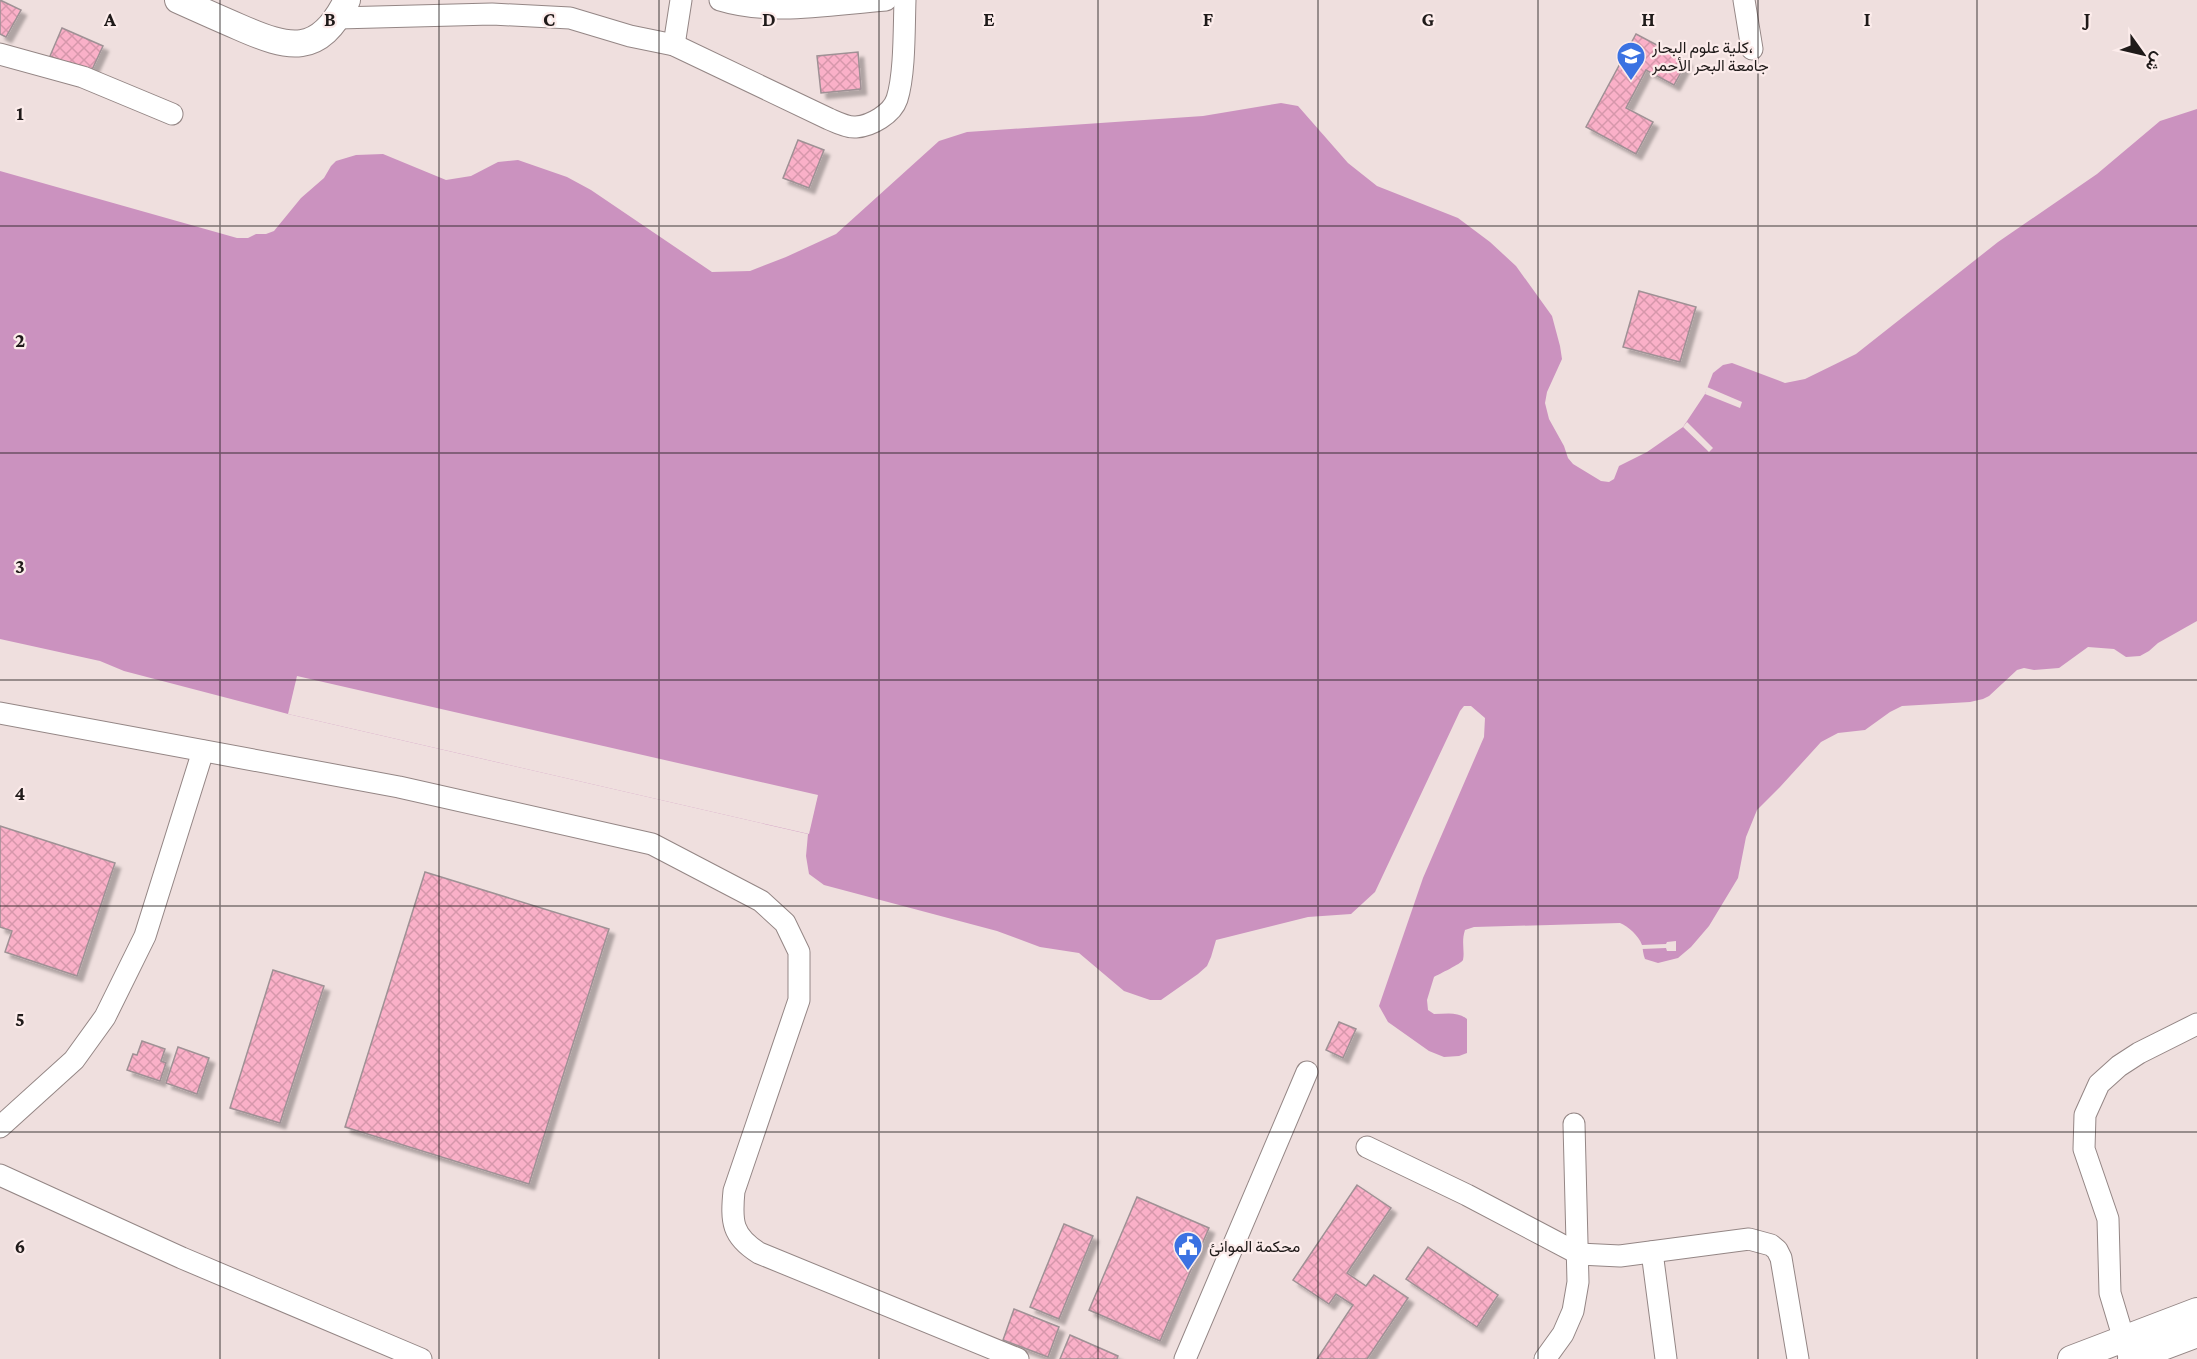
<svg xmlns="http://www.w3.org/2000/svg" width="2197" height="1359" viewBox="0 0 2197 1359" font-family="'Crimson Pro',Vazirmatn,serif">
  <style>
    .water { fill: #cb92bf }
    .pier { fill: #efdfde }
    .building { fill: url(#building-cross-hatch); stroke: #9f9195; stroke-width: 1.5; filter: url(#shadow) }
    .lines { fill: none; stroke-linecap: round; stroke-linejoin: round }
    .minor-casing { stroke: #948685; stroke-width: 23 }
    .major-casing { stroke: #948685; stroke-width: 28 }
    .minor { stroke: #fff; stroke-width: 21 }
    .major { stroke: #fff; stroke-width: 26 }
    .grid { fill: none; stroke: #1f1a19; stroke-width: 1.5; stroke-opacity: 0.55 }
    .labels { text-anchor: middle; stroke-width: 4.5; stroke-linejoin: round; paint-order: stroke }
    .poi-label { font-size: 16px; fill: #1f1a19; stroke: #fceceb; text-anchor: start }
    .grid-label { font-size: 20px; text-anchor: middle; font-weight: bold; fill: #1f1a19; stroke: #fceceb; stroke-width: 4.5; stroke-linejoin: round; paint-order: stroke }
  </style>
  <defs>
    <pattern id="building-cross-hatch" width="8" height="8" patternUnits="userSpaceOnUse" patternTransform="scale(1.5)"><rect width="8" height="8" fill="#fab0c8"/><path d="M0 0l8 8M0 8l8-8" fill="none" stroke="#d697ab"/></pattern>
    <filter id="shadow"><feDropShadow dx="5.5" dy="5.5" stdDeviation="1.5" flood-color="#0004"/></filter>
  </defs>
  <rect width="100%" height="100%" fill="#efdfde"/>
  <!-- water -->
  <path class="water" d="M1281,103l17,3 50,57 29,23 81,32 32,24 26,24 36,50 8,30 2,13 -15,33 -2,11 4,16 15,27 4,12 5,6 28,17 8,1 5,-3 5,-13 28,-14 36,-25 22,-33 8,-21 10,-8 9,-2 53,20 20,-4 51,-25 142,-112 99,-68 63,-53 37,-12v512l-39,22 -9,8 -9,5 -14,1 -12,-8 -26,-2 -29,21 -25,2 -10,-2 -7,2 -28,26 -6,3 -13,3 -68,4 -12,6 -25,18 -27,3 -17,9 -41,45 -23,23 -11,27 -8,41 -29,48 -18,21 -13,11 -20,5 -13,-4c-2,-5 -2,-9 -3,-14 -3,-9 -14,-19 -22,-22l-146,4 -9,3c-4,12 0,21 -2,30 -2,4 -24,14 -29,17l-7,23 1,10 6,4c12,0 23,-3 33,5v34l-8,3 -15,1 -15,-6 -41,-29 -9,-16 44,-128 61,-141 1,-19 -14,-12h-7l-4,5 -85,181 -24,22 -43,3 -92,23 -5,17 -4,9 -9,8 -37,26h-11l-26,-9 -45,-38 -39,-6 -43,-16 -173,-46 -15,-11 -3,-18 2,-22 -520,-120 -164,-43 -24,-10 -100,-22v-468l237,67h11l8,-4h10l8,-3 27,-33 23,-20 7,-12 5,-5 20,-6 27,-1 63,26 25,-4 27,-14 20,-2 49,17 24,13 121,82 38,-1 36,-14 50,-23 103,-93 28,-9 236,-16z"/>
  <!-- pier -->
  <g class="pier">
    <path d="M1707,387l35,15 -2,6 -35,-14z"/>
    <path d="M1687,422l26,26 -4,4 -26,-25z"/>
    <path d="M297,676l521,119 -9,39 -521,-120z"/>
    <path d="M1676,941v10h-9l-1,-3 -24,1v-4l24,-1 1,-2z"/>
  </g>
  <!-- building -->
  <g class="building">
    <path d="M0,0l21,10 -15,27 -6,-3z"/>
    <path d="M62,28l41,18 -13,28 -40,-18z"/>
    <path d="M1636,34l51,27 -13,24 -28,-15 -20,38 27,14 -17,32 -50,-27z"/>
    <path d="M858,52l3,37 -40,4 -4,-37z"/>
    <path d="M798,140l26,10 -15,38 -26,-10z"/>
    <path d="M1639,291l57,16 -16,55 -57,-15z"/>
    <path d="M0,826l115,37 -38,113 -72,-24 7,-21 -12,-4z"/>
    <path d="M425,872l184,57 -80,255 -184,-57z"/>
    <path d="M273,970l51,16 -44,137 -50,-15z"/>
    <path d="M1339,1022l17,7 -13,29 -17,-8z"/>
    <path d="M142,1041l23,8 -4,12 5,2 -6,18 -33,-11 6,-16 4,1z"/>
    <path d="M178,1047l31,11 -12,36 -31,-11z"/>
    <path d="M1357,1185l34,23 -44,65 19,13 8,-11 34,23 -41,61h-50l36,-54 -17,-11 -7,10 -36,-24z"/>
    <path d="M1137,1197l72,31 -49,113 -71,-31z"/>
    <path d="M1064,1224l29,12 -34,83 -29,-12z"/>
    <path d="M1428,1247l70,48 -21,32 -71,-48z"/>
    <path d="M1014,1309l45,18 -11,30 -45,-17z"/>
    <path d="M1070,1335l48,21 -1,3h-57z"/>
  </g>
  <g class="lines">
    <!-- minor casing -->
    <g class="minor-casing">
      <g id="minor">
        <path d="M720,0c52,16 112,4 166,0"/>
        <path d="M1744,0l8,49"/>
        <path d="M338,18l154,-4 78,4 60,18 44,9 155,74c7,3 19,9 27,8 15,-1 36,-13 41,-28 8,-25 7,-72 8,-99"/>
        <path d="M674,45l7,-45"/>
        <path d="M0,54l83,23 89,37"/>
        <path d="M0,713l399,74 253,57 109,57 24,22 14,29v48l-65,191c-3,31 -2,45 25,62l259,106"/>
        <path d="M0,1127l74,-67 31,-43 40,-81 58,-185"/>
        <path d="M1367,1147l100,48 112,59 41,2 129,-17 22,6 6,5 4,8 17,101"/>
        <path d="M0,1175l182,83 239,101"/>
        <path d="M1652,1252l14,107"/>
        <path d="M2128,1353l-18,-60 -2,-74 -24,-70 1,-34 14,-31 20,-18 20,-13 58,-29"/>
        <path d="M1185,1359l122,-287"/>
        <path d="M1545,1359l18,-25 10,-23 5,-29 -4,-158"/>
      </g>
    </g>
    <!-- major casing -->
    <g class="major-casing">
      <g id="major">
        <path d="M178,0c20,9 40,18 61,27 50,22 80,30 108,-27"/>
        <path d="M2071,1359l126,-48"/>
        <path d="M2131,1359l66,-25"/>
      </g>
    </g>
    <!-- minor -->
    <use href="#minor" class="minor"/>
    <!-- major -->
    <use href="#major" class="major"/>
  </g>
  <!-- grid -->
  <path class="grid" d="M220,0v1359M439,0v1359M659,0v1359M879,0v1359M1098,0v1359M1318,0v1359M1538,0v1359M1758,0v1359M1977,0v1359M0,226h2197M0,453h2197M0,680h2197M0,906h2197M0,1132h2197"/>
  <!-- icons -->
  <defs>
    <g id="university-pin" transform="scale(1.5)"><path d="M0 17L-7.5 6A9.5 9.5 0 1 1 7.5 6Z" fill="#3b72e2" stroke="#fceceb"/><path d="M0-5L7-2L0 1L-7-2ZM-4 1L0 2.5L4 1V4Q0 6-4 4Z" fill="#fff"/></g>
    <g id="civic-pin" transform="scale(1.5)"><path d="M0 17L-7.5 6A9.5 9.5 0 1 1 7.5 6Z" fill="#3b72e2" stroke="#fceceb"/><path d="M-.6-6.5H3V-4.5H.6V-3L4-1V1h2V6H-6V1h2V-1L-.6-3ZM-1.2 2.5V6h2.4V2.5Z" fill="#fff"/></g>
  </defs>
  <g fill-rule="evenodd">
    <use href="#university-pin" x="1631" y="56"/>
    <use href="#civic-pin" x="1188" y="1246"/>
  </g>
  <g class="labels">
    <!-- poi labels -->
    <g class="poi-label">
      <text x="1652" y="53">كلية علوم البحار،<tspan x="1652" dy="18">جامعة البحر الأحمر</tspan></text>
      <text x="1209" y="1252">محكمة الموانئ</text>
    </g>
  </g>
  <g class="grid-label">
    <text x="110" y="26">A</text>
    <text x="330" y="26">B</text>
    <text x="549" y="26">C</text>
    <text x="769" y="26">D</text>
    <text x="989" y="26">E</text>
    <text x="1208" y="26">F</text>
    <text x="1428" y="26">G</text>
    <text x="1648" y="26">H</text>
    <text x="1867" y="26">I</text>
    <text x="2087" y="26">J</text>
    <text x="20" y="120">1</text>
    <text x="20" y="347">2</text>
    <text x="20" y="573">3</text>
    <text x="20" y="800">4</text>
    <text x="20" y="1026">5</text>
    <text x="20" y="1253">6</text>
  </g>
  <!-- north arrow -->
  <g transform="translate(2143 54) rotate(124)" stroke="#fceceb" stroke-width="4.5" paint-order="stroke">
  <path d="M0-4.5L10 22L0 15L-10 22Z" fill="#1f1a19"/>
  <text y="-9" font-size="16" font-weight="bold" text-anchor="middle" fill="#1f1a19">ش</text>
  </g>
</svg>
